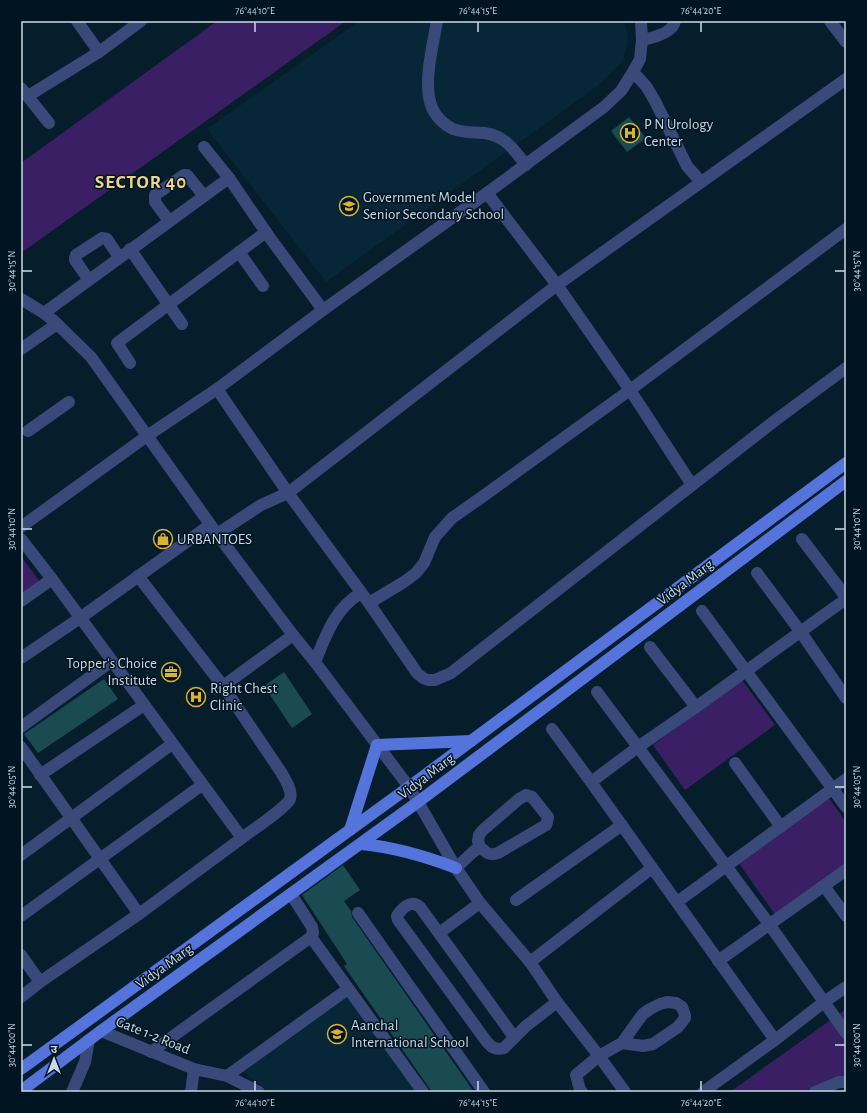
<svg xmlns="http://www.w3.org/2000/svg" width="867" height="1113" viewBox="0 0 867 1113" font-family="'Alegreya Sans','Noto Sans Devanagari',sans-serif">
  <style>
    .built { fill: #072738 }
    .green { fill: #3b1f64 }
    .building { fill: #1b4b52 }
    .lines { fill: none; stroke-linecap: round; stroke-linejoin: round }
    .minor { stroke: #39497a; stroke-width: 12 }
    .major { stroke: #5574db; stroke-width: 12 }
    .ticks { fill: none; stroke: #cbd9e4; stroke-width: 1.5 }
    .labels { text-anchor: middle; stroke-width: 3; stroke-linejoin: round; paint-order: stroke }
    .poi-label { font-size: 15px; fill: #cbd9e4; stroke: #001422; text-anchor: start }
    .street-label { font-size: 15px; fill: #cbd9e4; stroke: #001422 }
    .district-label { font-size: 19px; font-weight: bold; letter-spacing: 1px; fill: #eed387; stroke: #001422 }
    .neatline { fill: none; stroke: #cbd9e4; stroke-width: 1.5 }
    .ticks-label { font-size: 10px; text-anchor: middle; fill: #cbd9e4 }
  </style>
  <rect width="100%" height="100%" fill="#061d2c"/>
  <!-- built -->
  <g class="built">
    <path d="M359,21h265l4,16 -5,24 -27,26 -270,195 -119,-153z"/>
    <path d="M349,996l71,96h-150l-27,-20z"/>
  </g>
  <!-- green -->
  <g class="green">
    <path d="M217,21h129l-325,232v-90z"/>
    <path d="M21,556l19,26 -19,13z"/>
    <path d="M742,680l33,45 -90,65 -32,-45z"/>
    <path d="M828,797l18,25v44l-70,50 -38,-54z"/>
    <path d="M846,1009v68l-18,3 -14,12h-84z"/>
  </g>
  <!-- building -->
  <g class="building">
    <path d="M629,117l17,21 -19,14 -16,-21z"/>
    <path d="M284,672l28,42 -20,14 -28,-42z"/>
    <path d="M104,679l14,20 -80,54 -14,-19z"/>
    <path d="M343,865l17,25 -16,11 7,10 1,6 122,175h-42l-88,-126 3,-2 -45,-69z"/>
  </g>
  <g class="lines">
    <!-- minor -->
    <g class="minor">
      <path d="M77,21l22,31"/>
      <path d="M437,21c-4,24 -14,61 -6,84 3,10 13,20 22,24 10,4 21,3 31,4 22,3 29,16 42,32"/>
      <path d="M830,21l16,21"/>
      <path d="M642,40c10,-2 31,-7 33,-19"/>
      <path d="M633,72l13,14 9,15 32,65 14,16"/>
      <path d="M21,88l28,35"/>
      <path d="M28,96l71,-44 42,-31"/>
      <path d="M204,147l25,31 41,60 53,72"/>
      <path d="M487,193l70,92 73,105 62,95"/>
      <path d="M169,221l-14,-19v-7l29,-20h3l17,21"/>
      <path d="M130,249l52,75"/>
      <path d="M239,252l24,34"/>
      <path d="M89,280l-14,-20v-2l1,-3 26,-17 5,1 12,18"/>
      <path d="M21,299l23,14 10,8 37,36 126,177 76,101 22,27 94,125 9,15 38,66 24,35 50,59 27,40 42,54 26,36"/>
      <path d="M44,313l185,-135"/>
      <path d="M21,349l36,-25"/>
      <path d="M130,363l-13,-20 149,-111"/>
      <path d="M217,389l71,104 81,110 48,70 6,5 5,2h7l16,-7 326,-254 69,-51"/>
      <path d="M28,431l41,-29"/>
      <path d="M21,527l126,-91 70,-47 106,-79 164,-117 117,-86 17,-16 12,-19 7,-13 2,-19 -1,-19"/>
      <path d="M217,534l44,-29 27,-12 269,-208 289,-206"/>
      <path d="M21,539l31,40 190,259c9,-7 44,-30 48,-39 3,-8 -5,-20 -9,-27l-58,-86 -85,-110"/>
      <path d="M802,539l44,58"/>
      <path d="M757,573l43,58 46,67"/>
      <path d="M21,601l31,-22"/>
      <path d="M369,603l35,-21 12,-9 8,-10 11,-26 17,-19 30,-21 148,-107 216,-161"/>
      <path d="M702,611l144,196"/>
      <path d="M650,647l46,60"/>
      <path d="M21,658l59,-40 130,-93"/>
      <path d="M315,662c11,-27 20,-54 46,-69"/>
      <path d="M223,686l70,-51"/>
      <path d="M597,692l41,55 131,177 77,109"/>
      <path d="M21,727l91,-66"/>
      <path d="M552,729l39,53 184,258"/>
      <path d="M21,747l118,167"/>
      <path d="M735,763l46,64"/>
      <path d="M40,775l104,-70"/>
      <path d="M591,782l47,-35 58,-40 150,-108"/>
      <path d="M21,855l151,-111"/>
      <path d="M456,868l17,-16 7,-5 -2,-6 1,-6 4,-5 36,-31 7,-4 6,2 16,20 -1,5 -1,3 -48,28c-9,3 -11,0 -18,-6"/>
      <path d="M824,886l22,30"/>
      <path d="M291,894l21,33 1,6 -2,4 112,155"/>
      <path d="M516,900l106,-75"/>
      <path d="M677,902l169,-123"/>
      <path d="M358,913l126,179"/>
      <path d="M21,916l181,-131"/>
      <path d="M439,933l41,-30"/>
      <path d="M21,955l19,27"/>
      <path d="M718,961l128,-91"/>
      <path d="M530,962l122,-94"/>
      <path d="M21,997l19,-15 99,-68 103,-76"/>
      <path d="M101,1031l93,38 -3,23"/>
      <path d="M514,1037l-94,-130c-9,-8 -18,1 -23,9l1,4 86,118c6,8 10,13 20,10l22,-22 31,-24"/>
      <path d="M151,1052l160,-115"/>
      <path d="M194,1069l33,7 32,16"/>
      <path d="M227,1076l121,-87"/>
      <path d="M72,1092l13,-30 4,-22"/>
      <path d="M582,1092l-2,-2 -4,-15 23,-19 23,-13 15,-21 6,-8 7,-5 10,-5 7,-2 9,1 6,4 3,8v3l-7,9 -25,17 -10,2 -21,-3"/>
      <path d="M703,1092l72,-52 49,-38 22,-15"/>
      <path d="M815,1092l24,-10h7"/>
    </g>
    <!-- major -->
    <g class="major">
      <path d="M350,830l27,-85 94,-4"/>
      <path d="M361,844c32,3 64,12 95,24"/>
      <path d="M21,1069l388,-282 437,-324"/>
      <path d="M21,1091l80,-60 317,-229 428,-321"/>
    </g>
  </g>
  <!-- ticks -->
  <path class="ticks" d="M255,22v10M478,22v10M701,22v10M22,271h10M835,271h10M22,529h10M835,529h10M22,787h10M835,787h10M22,1045h10M835,1045h10M255,1081v10M478,1081v10M701,1081v10"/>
  <!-- icons -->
  <defs>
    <g id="hospital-ring" transform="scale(1)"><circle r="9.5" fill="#001422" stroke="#dab333" stroke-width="1.5"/><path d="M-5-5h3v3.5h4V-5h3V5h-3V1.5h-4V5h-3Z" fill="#dab333"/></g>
    <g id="school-ring" transform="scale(1)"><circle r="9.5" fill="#001422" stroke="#dab333" stroke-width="1.5"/><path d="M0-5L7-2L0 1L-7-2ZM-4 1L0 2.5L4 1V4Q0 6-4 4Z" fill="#dab333"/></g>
    <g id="shop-ring" transform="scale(1)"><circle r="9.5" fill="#001422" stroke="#dab333" stroke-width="1.5"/><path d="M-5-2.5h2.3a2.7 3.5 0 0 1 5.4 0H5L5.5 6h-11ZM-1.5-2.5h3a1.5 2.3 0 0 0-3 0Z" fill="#dab333"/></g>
    <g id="office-ring" transform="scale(1)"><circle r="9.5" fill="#001422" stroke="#dab333" stroke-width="1.5"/><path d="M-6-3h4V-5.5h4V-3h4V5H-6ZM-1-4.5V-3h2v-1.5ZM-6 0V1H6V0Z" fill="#dab333"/></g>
  </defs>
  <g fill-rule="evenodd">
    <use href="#hospital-ring" x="630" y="133"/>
    <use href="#school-ring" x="349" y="206"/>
    <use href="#shop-ring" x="163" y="539"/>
    <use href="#office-ring" x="171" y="672"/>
    <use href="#hospital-ring" x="196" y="697"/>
    <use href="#school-ring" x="337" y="1034"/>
  </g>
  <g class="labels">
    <!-- poi labels -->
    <g class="poi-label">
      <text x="644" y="129">P N Urology<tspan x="644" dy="17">Center</tspan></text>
      <text x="363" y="202">Government Model<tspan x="363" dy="17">Senior Secondary School</tspan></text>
      <text x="177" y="544">URBANTOES</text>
      <text x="157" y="668" text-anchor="end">Topper's Choice<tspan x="157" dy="17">Institute</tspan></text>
      <text x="210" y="693">Right Chest<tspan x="210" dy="17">Clinic</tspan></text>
      <text x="351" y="1030">Aanchal<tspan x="351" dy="17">International School</tspan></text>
    </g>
    <!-- street labels -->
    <g class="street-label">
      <text transform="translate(685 582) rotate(-37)" y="5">Vidya Marg</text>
      <text transform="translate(426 776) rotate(-37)" y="5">Vidya Marg</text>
      <text transform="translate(164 966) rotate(-36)" y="5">Vidya Marg</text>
      <text transform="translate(153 1035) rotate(22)" y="5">Gate 1-2 Road</text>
    </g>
    <!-- district labels -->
    <g class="district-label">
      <text x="141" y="188">SECTOR 40</text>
    </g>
  </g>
  <!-- border -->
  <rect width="867" height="1113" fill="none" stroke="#001422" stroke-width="44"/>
  <!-- north arrow -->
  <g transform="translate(54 1059)" stroke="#001422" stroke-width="3" paint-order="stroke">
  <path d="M0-3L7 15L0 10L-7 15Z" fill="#cbd9e4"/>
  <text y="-6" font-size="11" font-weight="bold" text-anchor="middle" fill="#cbd9e4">उ</text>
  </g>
  <rect x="22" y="22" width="823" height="1069" class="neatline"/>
  <g class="ticks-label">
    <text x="255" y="14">76°44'10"E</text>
    <text x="478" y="14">76°44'15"E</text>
    <text x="701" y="14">76°44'20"E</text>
    <text transform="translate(11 271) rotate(-90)" y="4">30°44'15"N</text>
    <text transform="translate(856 271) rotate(-90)" y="4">30°44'15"N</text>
    <text transform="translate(11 529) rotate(-90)" y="4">30°44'10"N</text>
    <text transform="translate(856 529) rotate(-90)" y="4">30°44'10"N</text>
    <text transform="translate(11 787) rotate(-90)" y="4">30°44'05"N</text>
    <text transform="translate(856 787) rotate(-90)" y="4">30°44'05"N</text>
    <text transform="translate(11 1045) rotate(-90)" y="4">30°44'00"N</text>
    <text transform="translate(856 1045) rotate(-90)" y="4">30°44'00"N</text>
    <text x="255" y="1106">76°44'10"E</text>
    <text x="478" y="1106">76°44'15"E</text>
    <text x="701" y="1106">76°44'20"E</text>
  </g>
</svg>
